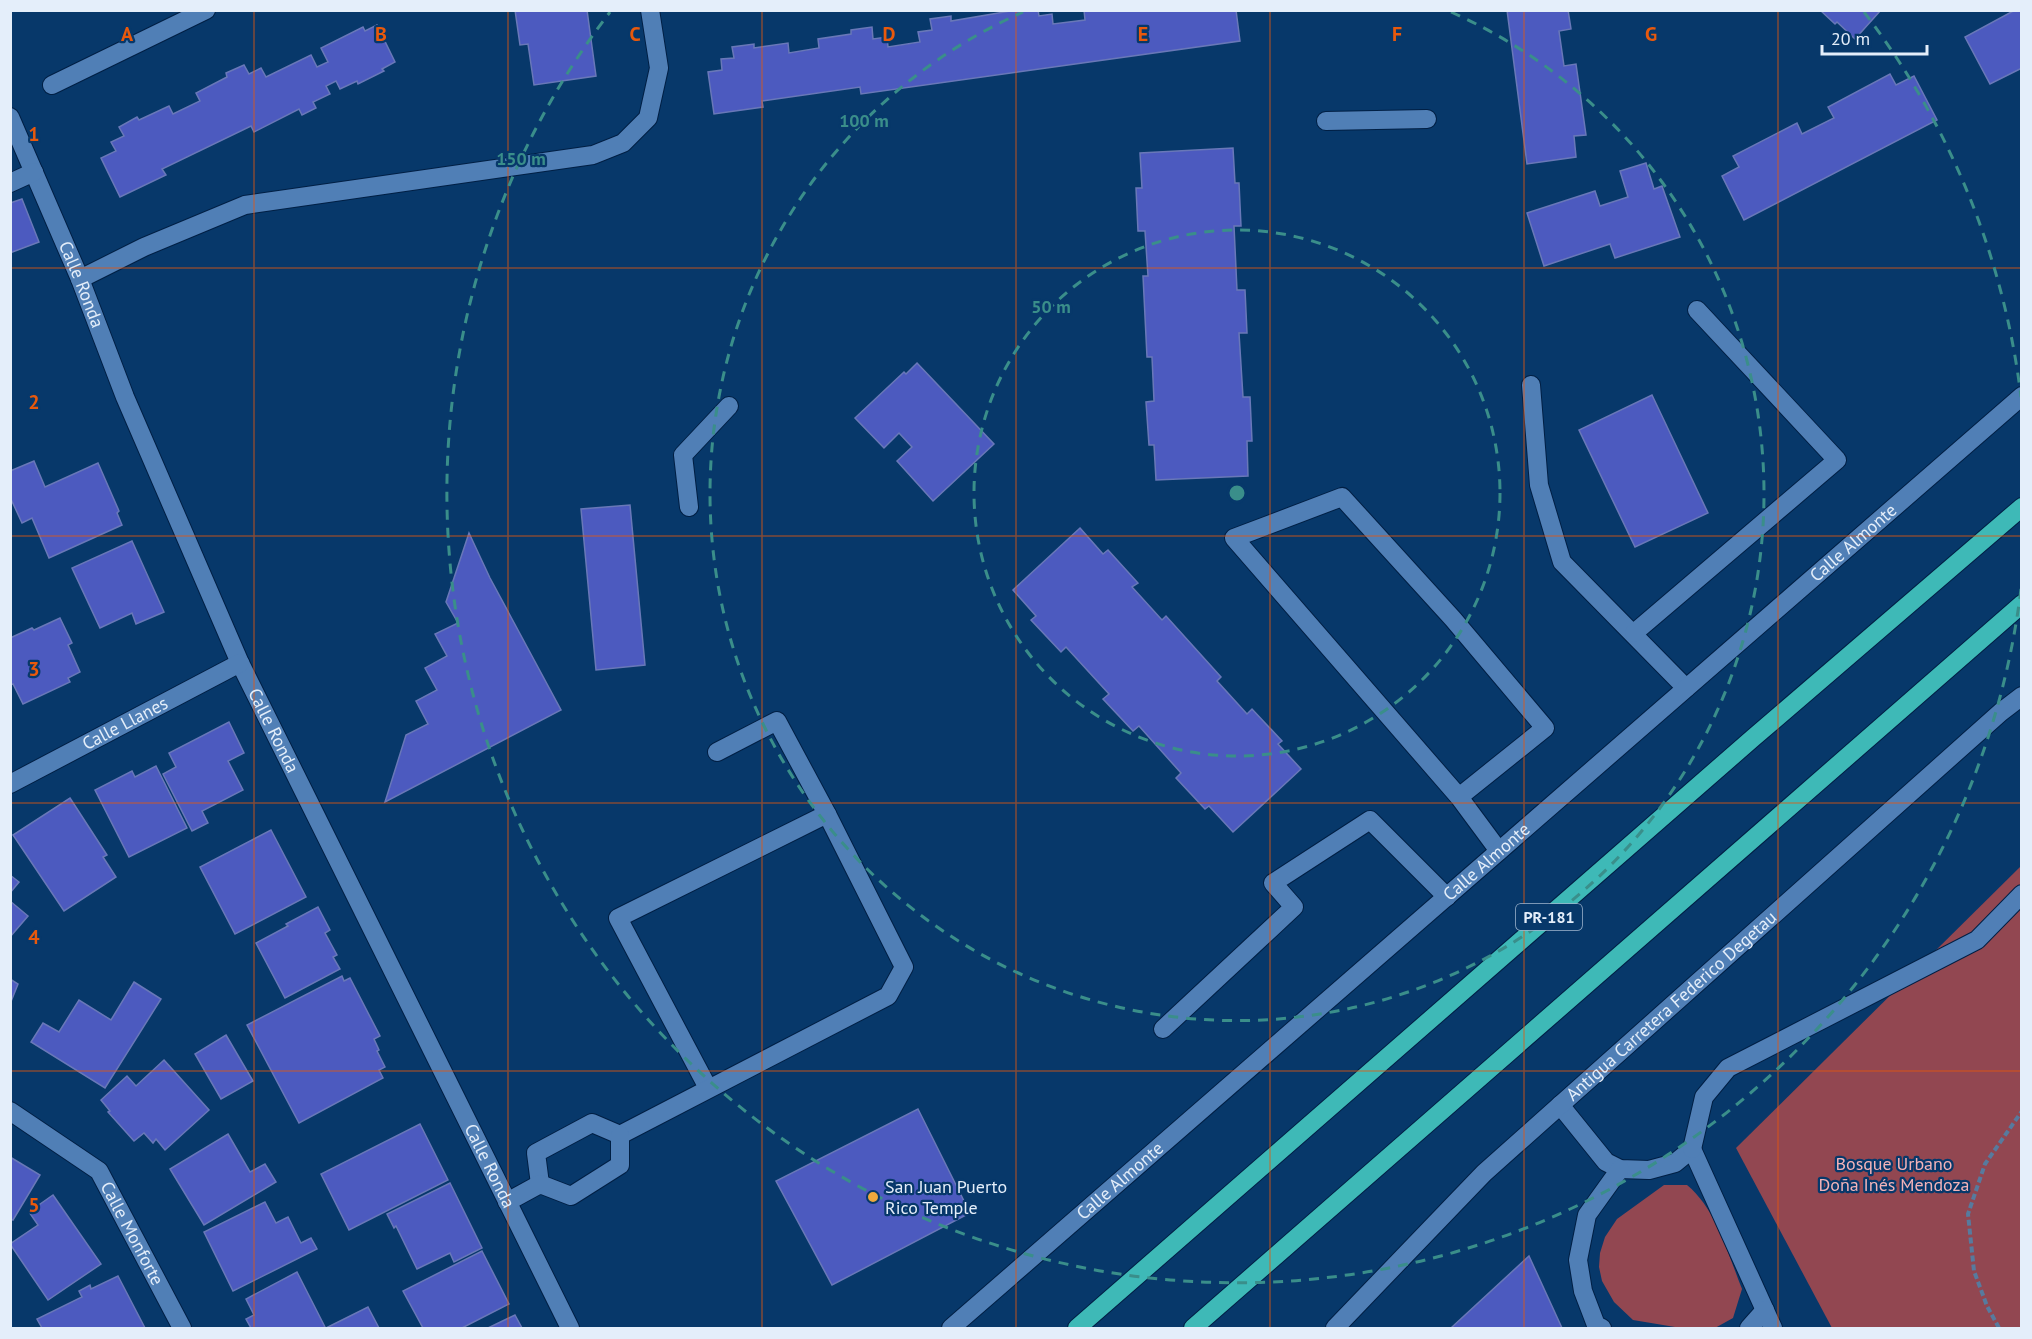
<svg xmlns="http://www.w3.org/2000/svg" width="2032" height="1339" viewBox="0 0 2032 1339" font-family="'PT Sans',sans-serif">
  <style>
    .green { fill: #924751 }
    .building { fill: #4c5abf; stroke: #6978b8; stroke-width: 1.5 }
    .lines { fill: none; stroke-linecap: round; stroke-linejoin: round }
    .minor-casing { stroke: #001f44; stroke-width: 20 }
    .highway-casing { stroke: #001f44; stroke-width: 20 }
    .path { stroke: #577a9e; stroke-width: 4; stroke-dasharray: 6 3; stroke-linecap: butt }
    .minor { stroke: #507fb6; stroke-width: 18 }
    .highway { stroke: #3eb9b7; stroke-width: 18 }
    .grid { fill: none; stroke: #e8590c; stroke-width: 1.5; stroke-opacity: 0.55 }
    .ring { fill: none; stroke: #3a8e8a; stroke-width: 3; stroke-dasharray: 10 8 }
    .poi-dot { fill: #eea83c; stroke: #07386a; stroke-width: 2 }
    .labels { text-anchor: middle; stroke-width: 4.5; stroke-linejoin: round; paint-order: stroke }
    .shield { fill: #07386a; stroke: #a2b7cf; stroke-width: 1.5 }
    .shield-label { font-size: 16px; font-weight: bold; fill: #e4eefa }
    .street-label { font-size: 18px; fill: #e4eefa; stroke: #07386a }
    .park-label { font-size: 18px; fill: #f3b3b8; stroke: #07386a }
    .poi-label { font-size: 18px; fill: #e4eefa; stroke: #07386a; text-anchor: start }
    .grid-label { font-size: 20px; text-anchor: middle; font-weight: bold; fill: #e8590c; stroke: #07386a; stroke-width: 4.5; stroke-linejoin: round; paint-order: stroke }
    .centre { fill: #3a8e8a; stroke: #07386a; stroke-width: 3 }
    .ring-label { font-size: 18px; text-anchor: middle; font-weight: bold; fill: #3a8e8a; stroke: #07386a; stroke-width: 4.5; stroke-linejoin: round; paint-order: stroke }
  </style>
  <rect width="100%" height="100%" fill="#07386a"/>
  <!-- green -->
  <g class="green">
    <path d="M2021,866v462h-189l-96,-180z"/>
    <path d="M1664,1185h23c30,25 41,69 55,104l-9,29 -18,10h-34l-48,-8 -19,-18 -12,-21 -3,-14 1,-14 5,-16 12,-18z"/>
  </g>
  <!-- building -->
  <g class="building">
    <path d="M515,10h72l9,66 -62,9 -6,-41 -8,1z"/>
    <path d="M1016,10h22l1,6 13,-2 1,10 32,-4 -1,-10h152l4,31 -379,53 -1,-7 -98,14 1,6 -49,7 -6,-42 14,-2 -1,-11 13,-1 -2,-11 22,-3v4l34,-5 1,10 30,-5 -1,-9 33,-5v-4l21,-3 1,12 14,-2 1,10 32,-5 -2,-10 14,-2 -2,-11 21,-3v5z"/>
    <path d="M1507,10h61l3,19 -12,2 5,35 12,-2 10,71 -12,1 2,21 -49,7z"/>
    <path d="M1820,10h61l-26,29 -18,-17 -2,2z"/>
    <path d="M2015,10h7v58l-32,16 -25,-47z"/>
    <path d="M377,25l18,37 -13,7 2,2 -26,13 -1,-3 -17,8 -4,-8 -10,5 4,8 -17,8 3,6 -14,7 -3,-6 -45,23 -3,-6 -89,43 4,6 -46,22 -19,-39 15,-7 -5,-9 13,-6 -5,-9 18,-10 2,3 30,-14 4,8 27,-13 -4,-8 31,-16 -1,-4 18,-8 5,9 12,-6 5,9 45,-22 6,12 11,-5 -7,-14 42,-21 2,4z"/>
    <path d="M1890,74l6,11 18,-9 23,44 -193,100 -22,-44 17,-9 -6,-11 64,-33 5,11 32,-16 -6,-11z"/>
    <path d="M1233,148l2,35h4l2,43h-7l3,64h8l2,43h-8l4,64h7l2,44h-5l1,35 -92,4 -2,-35h-5l-3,-43 8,-1 -2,-44h-5l-4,-81h5l-3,-45h-7l-2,-43h6l-2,-35z"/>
    <path d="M1646,163l8,26 8,-3 18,51 -65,21 -5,-14 -66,22 -17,-53 68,-22 5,15 28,-9 -8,-26z"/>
    <path d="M22,199l17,43 -29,11v-50z"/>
    <path d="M917,363l77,81 -61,57 -36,-40 15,-14 -13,-14 -15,15 -29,-30 49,-46 2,2z"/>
    <path d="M1652,395l56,118 -73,34 -56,-117z"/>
    <path d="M34,461l11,26 53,-24 21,48 -2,2 5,12 -73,33 -17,-40 -10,5 -12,-26v-26z"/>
    <path d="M630,505l15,160 -49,5 -15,-161z"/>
    <path d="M1080,528l23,26 5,-4 30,33 -6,4 30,33 4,-4 55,61 -4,4 30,33 5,-5 30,32 -4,3 23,25 -68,63 -24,-26 -4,3 -29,-31 5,-5 -42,-47 -6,5 -30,-32 6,-5 -43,-47 -5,5 -30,-32 5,-4 -23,-26z"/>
    <path d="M469,533l21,45 71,132 -176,92 21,-67 22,-11 -12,-23 21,-11 -12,-22 22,-12 -12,-22 23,-11 -12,-21z"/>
    <path d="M132,541l32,71 -28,12 -4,-11 -32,15 -28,-60z"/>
    <path d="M60,618l12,25 -4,2 12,27 -12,6 2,4 -47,22 -10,-20 -3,1v-47l22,-10 2,2z"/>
    <path d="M229,722l15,31 -16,8 15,29 -41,21 6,12 -16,8 -29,-57 13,-7 -7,-14z"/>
    <path d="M156,766l31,62 -58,29 -34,-67 37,-19 3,6z"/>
    <path d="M70,798l37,57 -4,2 13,20 -52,34 -51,-76z"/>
    <path d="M271,830l35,67 -71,37 -35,-67z"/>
    <path d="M10,875l9,7 -9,11z"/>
    <path d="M10,901l18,15 -18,21z"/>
    <path d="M318,907l12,23 -5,3 12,22 -4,2 7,12 -55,29 -29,-55 32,-17 -2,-2z"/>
    <path d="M342,976l2,5 6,-3 30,58 -6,3 5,11 -2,1 8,16 -6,3 4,8 -84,45 -52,-98z"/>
    <path d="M10,979l8,5 -8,20z"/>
    <path d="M134,982l27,17 -56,89 -74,-46 12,-19 16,9 20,-32 32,20z"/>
    <path d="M226,1035l27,46 -32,18 -26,-45z"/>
    <path d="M164,1060l45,50 -44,40 -9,-11 -3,4 -9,-10 -10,8 -26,-29 2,-1 -9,-11 26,-24 9,10z"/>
    <path d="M918,1109l52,104 -138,72 -56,-104z"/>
    <path d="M420,1124l28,56 -99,50 -28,-56z"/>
    <path d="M228,1134l22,38 15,-8 11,18 -72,43 -34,-56z"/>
    <path d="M10,1157l30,18 -27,45 -3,-1z"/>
    <path d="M450,1183l32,65 -28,14 -4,-9 -33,16 -21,-43 -2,2 -7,-14z"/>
    <path d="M53,1195l48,69 -53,36 -38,-56 28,-19 -9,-13z"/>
    <path d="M265,1202l11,21 12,-6 13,26 10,-5 6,11 -84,42 -29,-59z"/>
    <path d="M482,1251l27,53 -47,24h-39l-20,-37z"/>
    <path d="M1529,1256l33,72h-111z"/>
    <path d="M297,1272l28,55 -3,1h-71l-5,-9 8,-4 -8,-16z"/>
    <path d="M118,1276l27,52h-103l-5,-9 45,-22 -3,-6 11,-6 1,4z"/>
    <path d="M368,1307l11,21h-53z"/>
    <path d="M515,1315l7,13h-34z"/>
  </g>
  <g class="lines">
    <!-- minor casing -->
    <g class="minor-casing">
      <g id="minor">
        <path d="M52,85l154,-75"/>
        <path id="s1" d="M10,117l70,162 45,118 115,266 330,665"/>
        <path d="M1326,121l101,-2"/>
        <path d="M10,183l24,-11"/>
        <path d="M80,279l64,-32 101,-42 348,-50 30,-12 25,-25 11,-50 -9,-58"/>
        <path d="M1531,385l8,100 23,77 124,126"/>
        <path d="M689,507l-6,-52 46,-49"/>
        <path d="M1634,633l203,-173 -140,-150"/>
        <path id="s2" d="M10,784l230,-121"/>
        <path d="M1459,797l-225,-259 108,-41 111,122 92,109 -86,69 40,54"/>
        <path d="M1163,1029l131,-122 -21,-24 97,-63 77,77"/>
        <path d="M708,1088l-90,-170 209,-104"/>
        <path d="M1560,1105l46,57 14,7 29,1 26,-7 17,-14 81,179"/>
        <path id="s3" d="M10,1111l89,60 83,157"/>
        <path d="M620,1135l268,-139 16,-29 -77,-153 -50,-93 -60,31"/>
        <path d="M1692,1149l12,-52 24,-29 249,-128 45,-46"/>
        <path d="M540,1184l-4,-31 56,-30 28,12"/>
        <path d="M507,1202l33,-18 31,12 49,-31v-30"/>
        <path id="s4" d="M951,1328l1071,-932"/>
        <path id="s5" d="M1335,1328l149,-155 517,-461 21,-16"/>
        <path d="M1602,1328l-6,-3 -13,-34 -5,-31 9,-45 33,-46"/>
        <path d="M1749,1328l16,-18"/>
      </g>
    </g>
    <!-- highway casing -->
    <g class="highway-casing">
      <g id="highway">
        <path d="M1077,1328l676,-590 269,-231"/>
        <path d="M1193,1328l829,-724"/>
      </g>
    </g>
    <!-- path -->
    <path class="path" d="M1999,1328l-12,-22 -13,-35 -6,-57 17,-50 37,-53"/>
    <!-- minor -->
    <use href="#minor" class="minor"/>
    <!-- highway -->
    <use href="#highway" class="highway"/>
  </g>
  <!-- grid -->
  <path class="grid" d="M254,10v1318M508,10v1318M762,10v1318M1016,10v1318M1270,10v1318M1524,10v1318M1778,10v1318M10,268h2012M10,536h2012M10,803h2012M10,1071h2012"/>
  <!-- distance rings -->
  <g class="ring">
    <circle cx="1237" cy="493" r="263"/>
    <path d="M1451 12A527 527 0 1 1 1023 12"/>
    <path d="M2021 589A790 790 0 1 1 610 12M1864 12A790 790 0 0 1 2021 397"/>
  </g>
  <!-- markers -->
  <circle class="poi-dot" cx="873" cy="1197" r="6"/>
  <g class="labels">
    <!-- shield labels -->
    <rect class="shield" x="1516" y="904" width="66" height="26" rx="4.5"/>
    <g class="shield-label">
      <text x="1549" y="923">PR-181</text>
    </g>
    <!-- street labels -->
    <g class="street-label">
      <text dy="6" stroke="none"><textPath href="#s1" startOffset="182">Calle Ronda</textPath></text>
      <text dy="6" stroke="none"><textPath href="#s4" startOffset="1196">Calle Almonte</textPath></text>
      <text dy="6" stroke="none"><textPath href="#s2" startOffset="130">Calle Llanes</textPath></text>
      <text dy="6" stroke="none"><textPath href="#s1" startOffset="668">Calle Ronda</textPath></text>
      <text dy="6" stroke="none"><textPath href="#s4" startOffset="710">Calle Almonte</textPath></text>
      <text dy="6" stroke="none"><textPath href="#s5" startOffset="466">Antigua Carretera Federico Degetau</textPath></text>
      <text dy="6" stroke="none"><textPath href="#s1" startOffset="1154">Calle Ronda</textPath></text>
      <text dy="6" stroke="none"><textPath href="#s4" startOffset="224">Calle Almonte</textPath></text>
      <text dy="6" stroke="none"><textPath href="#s3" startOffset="178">Calle Monforte</textPath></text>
    </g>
    <!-- park labels -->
    <g class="park-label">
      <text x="1894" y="1170">Bosque Urbano<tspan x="1894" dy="21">Doña Inés Mendoza</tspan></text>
    </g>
    <!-- poi labels -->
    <g class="poi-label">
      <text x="885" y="1193">San Juan Puerto<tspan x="885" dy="21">Rico Temple</tspan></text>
    </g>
  </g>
  <g class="grid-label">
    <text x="127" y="41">A</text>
    <text x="381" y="41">B</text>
    <text x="635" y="41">C</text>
    <text x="889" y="41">D</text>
    <text x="1143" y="41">E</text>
    <text x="1397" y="41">F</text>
    <text x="1651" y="41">G</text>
    <text x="34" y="141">1</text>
    <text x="34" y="409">2</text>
    <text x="34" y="676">3</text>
    <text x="34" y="944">4</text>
    <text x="34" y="1212">5</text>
  </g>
  <circle cx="1237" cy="493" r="9" class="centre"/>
  <g class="ring-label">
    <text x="864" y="127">100 m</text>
    <text x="521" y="165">150 m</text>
    <text x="1051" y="313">50 m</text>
  </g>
  <!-- border -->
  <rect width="2032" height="1339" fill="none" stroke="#e4eefa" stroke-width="24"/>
  <!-- scale -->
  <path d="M1822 45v9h105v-9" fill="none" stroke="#e4eefa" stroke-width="3"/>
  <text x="1831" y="45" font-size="18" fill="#e4eefa" stroke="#07386a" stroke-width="4.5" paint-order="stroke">20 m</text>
</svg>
